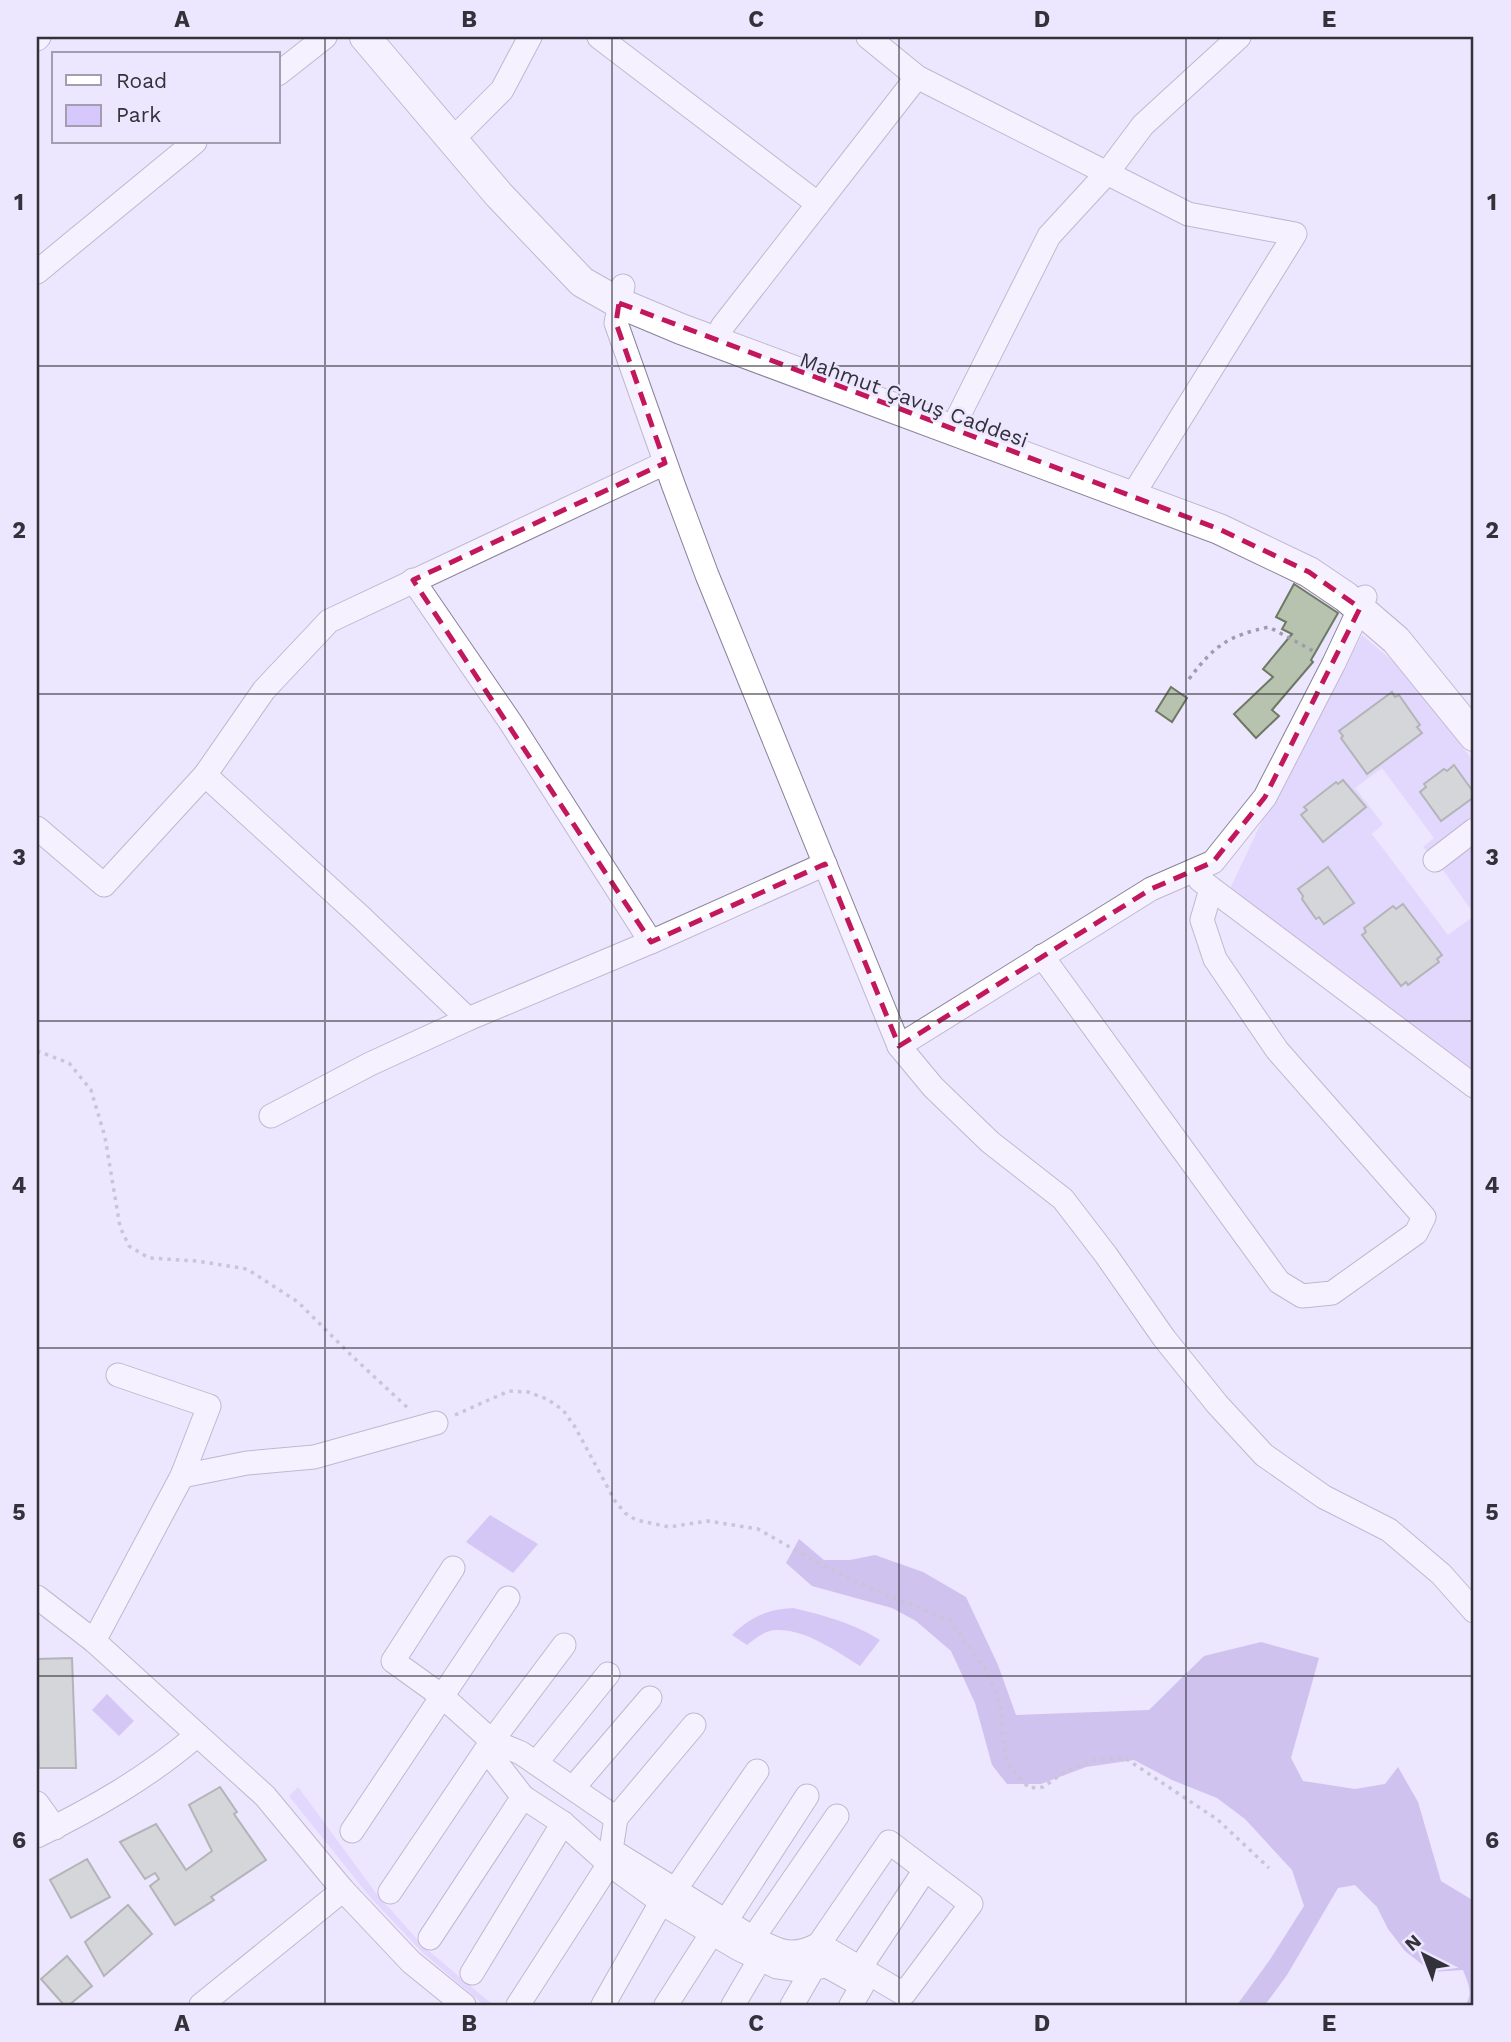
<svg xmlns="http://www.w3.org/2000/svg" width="1511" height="2042" viewBox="0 0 1511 2042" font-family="'Work Sans',sans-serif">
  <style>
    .green { fill: #d6c7fd }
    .forest { fill: #ab97dd }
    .water { fill: #b7a3ea }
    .building { fill: #b7c3ae; stroke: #6e7965; stroke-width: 2 }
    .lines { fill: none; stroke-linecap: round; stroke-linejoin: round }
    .minor-casing { stroke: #888398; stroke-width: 25 }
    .major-casing { stroke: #888398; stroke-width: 32 }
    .path { stroke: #a09cae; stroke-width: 3.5; stroke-dasharray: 3.5 5; stroke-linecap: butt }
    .minor { stroke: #fff; stroke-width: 23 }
    .major { stroke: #fff; stroke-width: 30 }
    .marked { fill: none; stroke: #c2185b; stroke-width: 5; stroke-dasharray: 14 9; stroke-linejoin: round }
    .grid { fill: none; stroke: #33313a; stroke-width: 2; stroke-opacity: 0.55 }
    .labels { text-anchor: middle; stroke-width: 5; stroke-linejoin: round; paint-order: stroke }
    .street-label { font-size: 21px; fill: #33313a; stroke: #ece6fe }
    .neatline { fill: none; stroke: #33313a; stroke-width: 2.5 }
    .grid-label { font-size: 23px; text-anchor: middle; font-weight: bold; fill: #33313a }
  </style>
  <rect width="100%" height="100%" fill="#ece6fe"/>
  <!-- green -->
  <g class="green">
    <path d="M1362,635l40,34 72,93v55l-47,34 -4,-4 11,-9 -52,-70 -27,20 28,36 -11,10 76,101 26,-19v163l-246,-186 36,-76z"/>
    <path d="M1474,843v71l-33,-47z"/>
    <path d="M298,1787l78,106 47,53 70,59h-9l-61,-52 -53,-56 -81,-101z"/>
  </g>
  <!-- forest -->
  <path class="forest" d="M799,1539l25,21h26l25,-5 48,17 43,25 32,68 18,50 133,-5 55,-54 57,-14 58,16 -28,100 12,23 52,8 30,-5 13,-17 20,35 23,79 33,20v104h-9c9,-11 3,-22 -2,-35l-31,2 -27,-21 -17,-22 -11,-22 -22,-22 -17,3 -51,87 -22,30h-28l32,-44 35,-55 -12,-36 -47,-51 -28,-21 -45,-18 -38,-20 -48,7 -45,17h-34l-15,-19 -17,-62 -24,-52 -35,-30 -24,-13 -80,-22 -26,-23z"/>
  <!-- water -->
  <g class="water">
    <path d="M490,1515l48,29 -25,29 -47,-31z"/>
    <path d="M793,1608c30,7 60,15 87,32l-20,26c-23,-14 -54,-37 -83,-36 -12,0 -21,8 -30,15l-15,-10c18,-18 36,-26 61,-27z"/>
    <path d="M107,1694l27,27 -15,15 -27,-26z"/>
  </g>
  <!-- building -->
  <g class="building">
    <path d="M1294,584l44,29 -27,47 2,2 -41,48 7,6 -23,22 -22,-24 39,-37 -10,-8 29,-35 -10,-5 4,-7 -10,-5z"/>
    <path d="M1171,687l16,11 -15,24 -16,-11z"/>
    <path d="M1392,692l3,5 4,-2 21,30 -3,2 5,6 -55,41 -26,-36 2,-2 -4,-5z"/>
    <path d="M1454,765l20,28v4l-33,24 -21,-29 6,-5 -2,-3 20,-15 3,2z"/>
    <path d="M1343,780l23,27 -43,35 -22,-27 6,-5 -3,-3 32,-25 2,2z"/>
    <path d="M1328,867l26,36 -30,21 -5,-7 -3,2 -14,-20 1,-3 -5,-7z"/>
    <path d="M1403,904l39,51 -5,4 2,3 -31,23 -2,-3 -5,4 -39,-51 4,-3 -2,-4 29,-22 3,3z"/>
    <path d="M72,1658l4,110h-37l-2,-109z"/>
    <path d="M220,1787l17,25 -3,2 32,46 -55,37 3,3 -39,25 -25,-39 9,-7 -4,-6 -10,6 -25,-37 36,-18 30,46 26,-19 -23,-46z"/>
    <path d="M87,1859l23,38 -39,21 -21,-38z"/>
    <path d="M128,1905l24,29 -48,42 -19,-34z"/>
    <path d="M67,1956l25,30 -23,19h-5l-23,-26z"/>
  </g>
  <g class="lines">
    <!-- minor casing -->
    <g class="minor-casing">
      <g id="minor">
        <path d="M599,37l219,167"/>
        <path d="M37,39l2,-2"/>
        <path d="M278,74l47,-37"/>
        <path d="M917,77l271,137 107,20 -156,251"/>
        <path d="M462,130l40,-40 28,-53"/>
        <path d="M37,272l158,-130"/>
        <path d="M623,286l-7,37 57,161 34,91 192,471 34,41 57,55 73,57 43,56 58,83 53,66 47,51 60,42 65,33 52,44 33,37"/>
        <path d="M722,327l195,-250 -49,-40"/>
        <path d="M959,415l90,-179 58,-63 36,-48 96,-88"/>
        <path d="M413,580l98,143 140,219"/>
        <path d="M37,828l67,57 101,-110"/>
        <path d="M1435,860l39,-30"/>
        <path d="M1200,880l274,206"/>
        <path d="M1042,956l237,326 23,14 30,-3 84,-60 8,-16 -147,-167 -62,-91 -13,-39 9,-31"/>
        <path d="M468,1019l-107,-102 -156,-142 59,-85 65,-69 336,-158"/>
        <path d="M899,1046l252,-157 62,-27 52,-65 69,-134 31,-66"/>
        <path d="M271,1116l99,-52 98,-45 183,-77 174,-78"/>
        <path d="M182,1476l65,-13 67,-6 122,-34"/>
        <path d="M453,1568l-60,93 50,36 49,44 29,12 95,65 -5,32 142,88c26,13 39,21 66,6l85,50 67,-90 -82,-62 -70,102"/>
        <path d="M37,1597l57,44 171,155 78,94 68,72 53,43"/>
        <path d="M94,1641l88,-165 27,-70 -91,-31"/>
        <path d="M492,1741l3,20 28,36 40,26 46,41 59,43 71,42 38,18 20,3 30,-4 25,14"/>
        <path d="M536,1763l72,-89"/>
        <path d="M573,1788l77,-90"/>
        <path d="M37,1803l18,25"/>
        <path d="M616,1818l78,-93"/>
        <path d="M352,1831l156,-233"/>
        <path d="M37,1836c57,-28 112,-59 160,-101"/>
        <path d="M675,1890l82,-119"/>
        <path d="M390,1892l102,-151 72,-96"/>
        <path d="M726,1921l81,-125"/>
        <path d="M430,1938l93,-141"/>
        <path d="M753,1938l84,-122"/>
        <path d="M860,1968l65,-98"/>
        <path d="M472,1973l91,-150"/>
        <path d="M201,2005l142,-115"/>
        <path d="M518,2005l91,-141"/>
        <path d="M603,2005l59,-104"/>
        <path d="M666,2005l46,-72"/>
        <path d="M733,2005l27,-46"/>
        <path d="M792,2005l22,-38"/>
        <path d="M851,2005l11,-19"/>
      </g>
    </g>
    <!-- major casing -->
    <g class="major-casing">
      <path id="major" d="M365,37l134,158 83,87 37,21 62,26 538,200 90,43 37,25 50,43 78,96"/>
    </g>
    <!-- path -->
    <g class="path">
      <path d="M1189,679c25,-33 38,-43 80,-52l48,26"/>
      <path d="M37,1051l32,12 22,27 14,47 15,90 9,19 20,12 48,3 50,8 51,33 54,54 58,54"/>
      <path d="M455,1415l54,-24 19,1 19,7 16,11 12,17 40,74 10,12 11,7 33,7 39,-6 50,8 56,32 58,28 78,31 36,50 14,33 3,36 5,26 21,23 14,-1 23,-16 26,-11 33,-2 93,62 51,48"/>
    </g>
    <!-- minor -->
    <use href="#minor" class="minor"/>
    <!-- major -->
    <use href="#major" class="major"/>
  </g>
  <!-- marked area -->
  <path d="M0 0H1511V2042H0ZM619,303l600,226 90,43 51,36 -95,189 -52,65 -62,27 -252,157 -74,-182 -174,78 -238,-362 252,-117 -49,-140z" fill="#ece6fe" fill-opacity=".55" fill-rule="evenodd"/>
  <path class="marked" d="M619,303l600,226 90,43 51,36 -95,189 -52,65 -62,27 -252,157 -74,-182 -174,78 -238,-362 252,-117 -49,-140z"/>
  <!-- grid -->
  <path class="grid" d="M325,37v1968M612,37v1968M899,37v1968M1186,37v1968M37,366h1437M37,694h1437M37,1021h1437M37,1348h1437M37,1676h1437"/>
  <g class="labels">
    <!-- street labels -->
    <g class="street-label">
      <text transform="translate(914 400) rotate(20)" y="7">Mahmut Çavuş Caddesi</text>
    </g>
  </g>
  <!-- border -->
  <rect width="1511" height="2042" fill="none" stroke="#ece6fe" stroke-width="77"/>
  <!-- legend -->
  <rect x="52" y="52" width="228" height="91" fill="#ece6fe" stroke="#a29eb0" stroke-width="2"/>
  <rect x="66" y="75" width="35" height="10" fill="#ffffff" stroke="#a29eb0" stroke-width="2"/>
  <text x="116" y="88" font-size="21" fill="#33313a">Road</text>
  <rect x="66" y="105" width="35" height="21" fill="#d6c7fd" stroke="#a29eb0" stroke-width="2"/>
  <text x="116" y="122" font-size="21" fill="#33313a">Park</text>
  <!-- north arrow -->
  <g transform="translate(1424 1955) rotate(318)" stroke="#ece6fe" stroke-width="5" paint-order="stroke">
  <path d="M0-5L12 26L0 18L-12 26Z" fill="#33313a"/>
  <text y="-10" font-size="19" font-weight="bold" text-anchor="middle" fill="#33313a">N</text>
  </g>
  <rect x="38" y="38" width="1434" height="1966" class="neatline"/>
  <g class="grid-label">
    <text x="182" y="27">A</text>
    <text x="469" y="27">B</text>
    <text x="756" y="27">C</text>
    <text x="1042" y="27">D</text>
    <text x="1329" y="27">E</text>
    <text x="19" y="210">1</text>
    <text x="1492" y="210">1</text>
    <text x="19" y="538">2</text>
    <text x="1492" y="538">2</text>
    <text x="19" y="865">3</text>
    <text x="1492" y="865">3</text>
    <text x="19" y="1193">4</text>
    <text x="1492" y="1193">4</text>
    <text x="19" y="1520">5</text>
    <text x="1492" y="1520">5</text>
    <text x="19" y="1848">6</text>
    <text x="1492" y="1848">6</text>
    <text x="182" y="2031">A</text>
    <text x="469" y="2031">B</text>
    <text x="756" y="2031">C</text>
    <text x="1042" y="2031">D</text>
    <text x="1329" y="2031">E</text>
  </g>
</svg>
